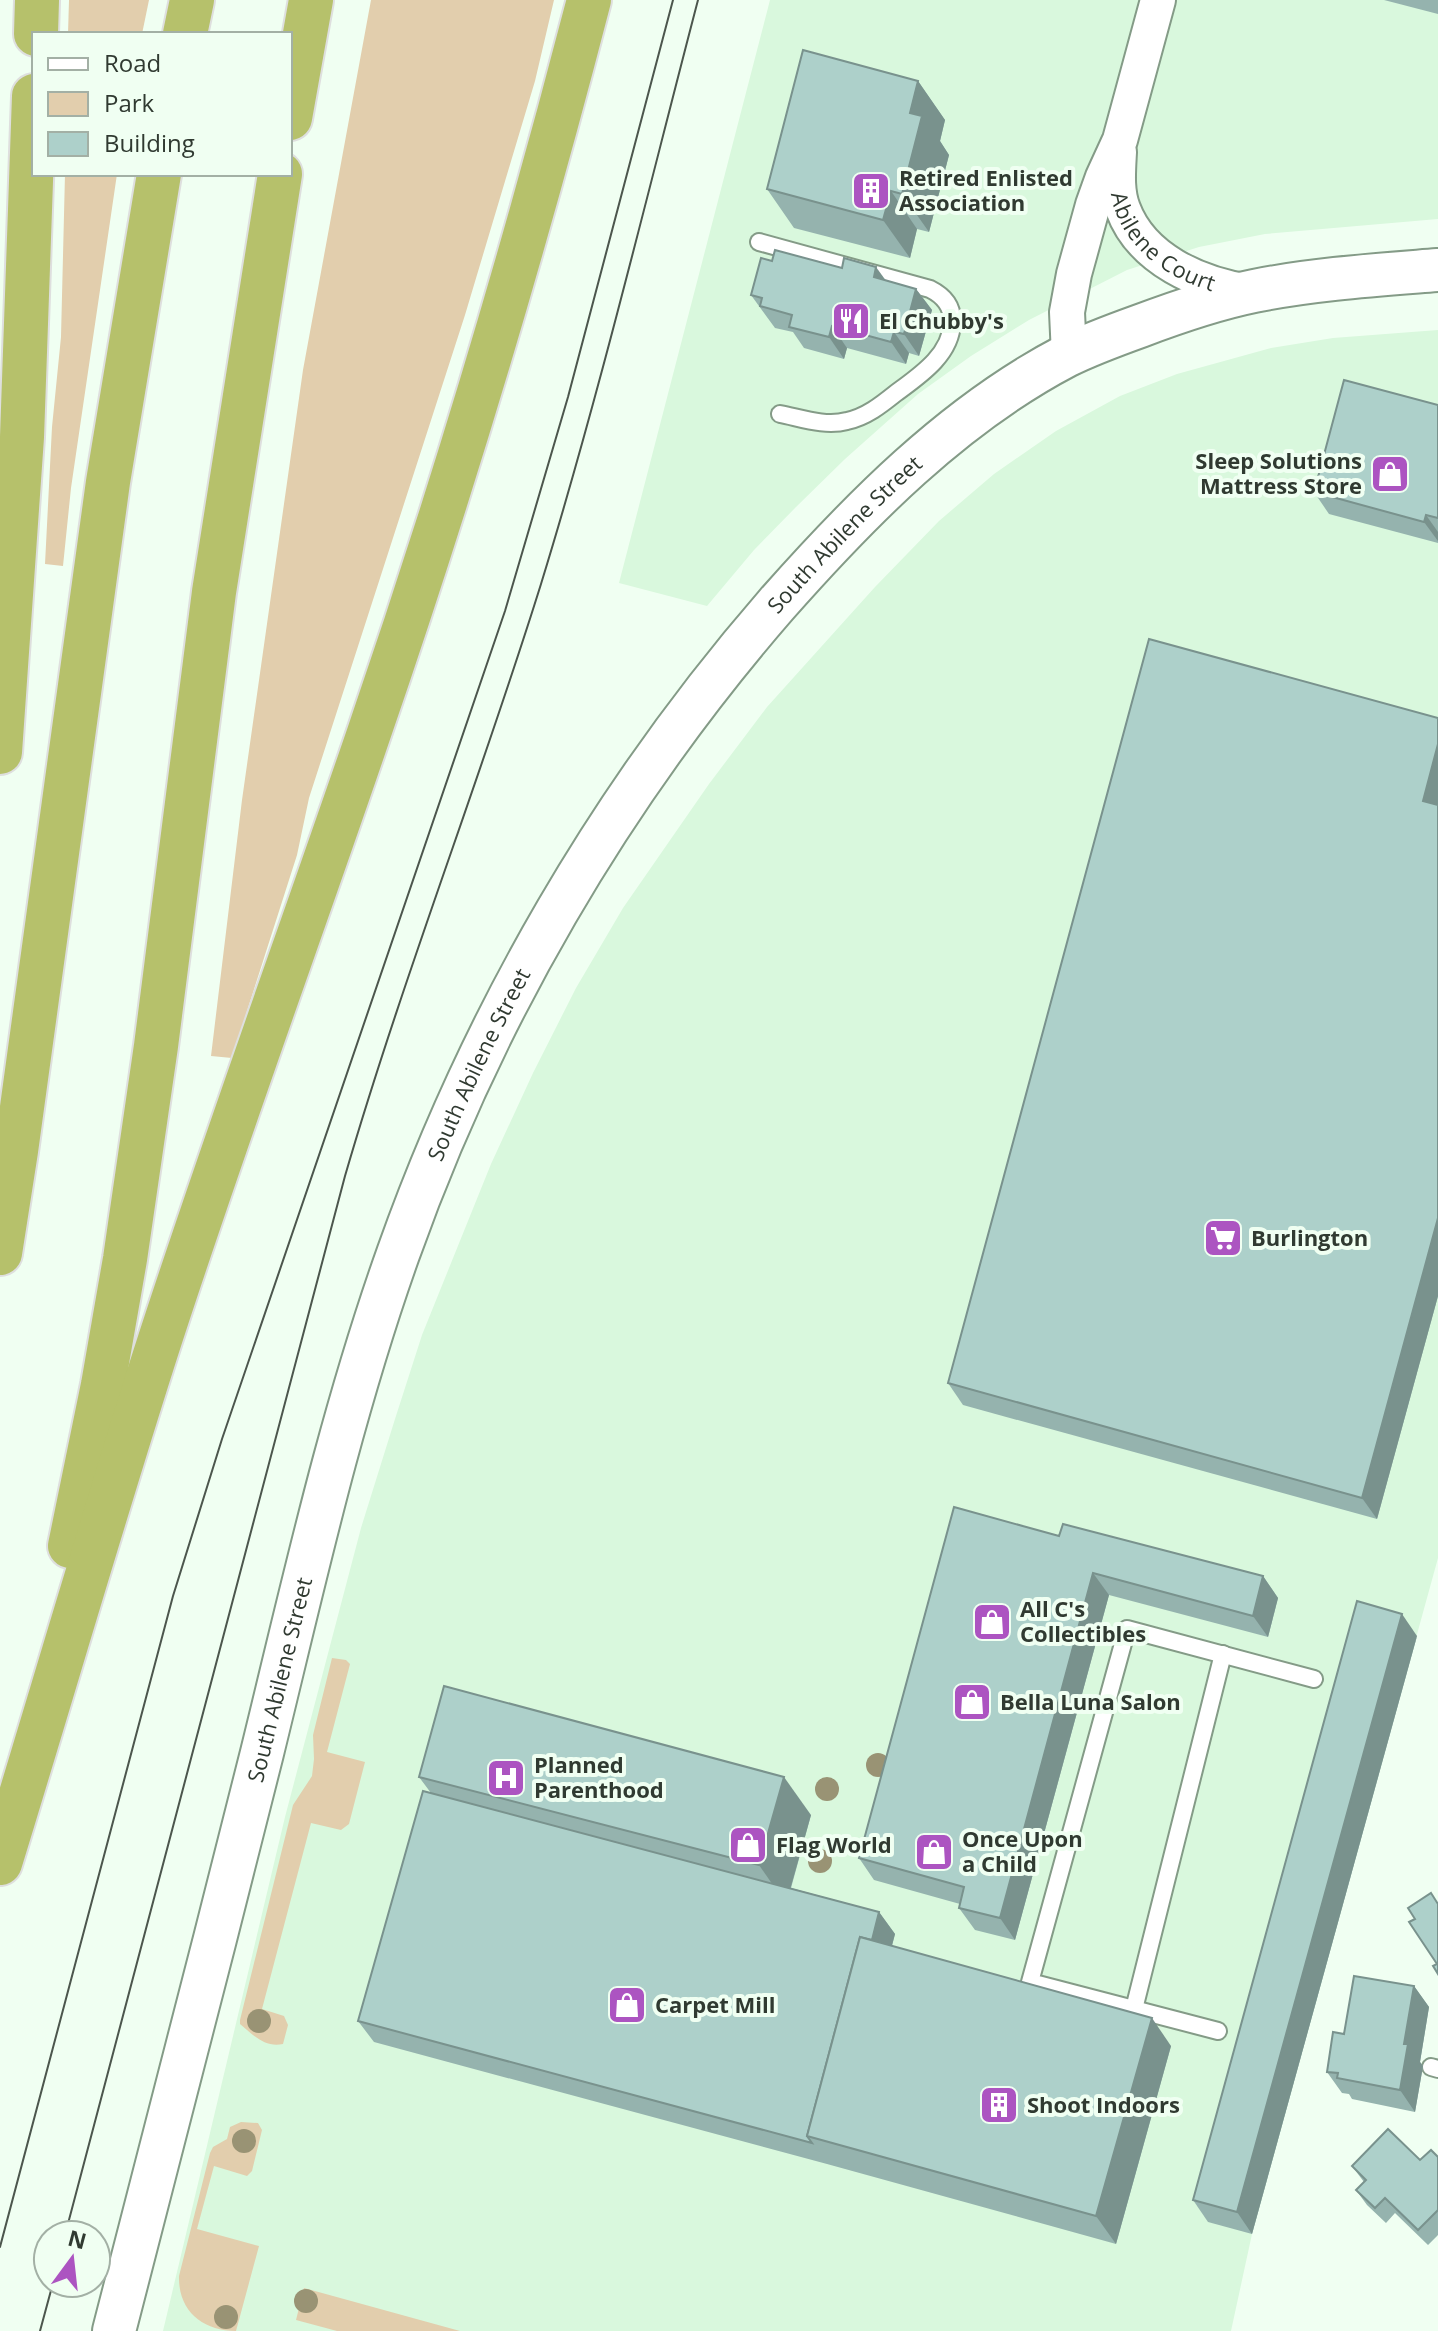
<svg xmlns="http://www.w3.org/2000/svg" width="1438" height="2331" viewBox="0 0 1438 2331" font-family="'Open Sans',sans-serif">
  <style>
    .built { fill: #d9f8dd }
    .green { fill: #e2cead }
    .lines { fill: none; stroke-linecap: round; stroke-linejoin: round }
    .service-casing { stroke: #849b87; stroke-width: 20 }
    .minor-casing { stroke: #849b87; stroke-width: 38 }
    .tertiary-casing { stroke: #849b87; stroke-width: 46 }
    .motorway-casing { stroke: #dedfde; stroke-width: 48 }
    .service { stroke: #fff; stroke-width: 16 }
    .minor { stroke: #fff; stroke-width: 34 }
    .tertiary { stroke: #fff; stroke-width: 42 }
    .motorway { stroke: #b6c16b; stroke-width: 44 }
    .tram { stroke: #4c564d; stroke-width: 2 }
    .tree { fill: #999374 }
    .wall { fill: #95b3ae }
    .shaded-wall { fill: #79928d }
    .building { fill: #add0ca; stroke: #79928d; stroke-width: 2 }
    .labels { text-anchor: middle; stroke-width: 8; stroke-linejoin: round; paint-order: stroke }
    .poi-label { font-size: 22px; font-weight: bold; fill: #303a31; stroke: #f0fff2; text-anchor: start }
    .street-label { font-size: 22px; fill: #303a31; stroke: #f0fff2 }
  </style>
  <rect width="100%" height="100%" fill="#f0fff2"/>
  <!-- built -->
  <g class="built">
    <path d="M770,0h668v219l-173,15 -66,13 -72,23 -98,50 -58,36 -53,38 -73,65 -49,48 -42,43 -47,56 -88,-23z"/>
    <path d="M1438,330v1228l-186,676 -21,97h-1068l122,-514 76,-289 34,-109 27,-84 69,-171 42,-91 43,-85 47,-80 86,-124 58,-77 108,-120 64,-66 55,-47 62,-43 64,-35 57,-22 94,-26 62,-10z"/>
  </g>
  <!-- green -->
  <g class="green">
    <path d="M69,0h80l-7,34h-74z"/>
    <path d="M371,0h183l-19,81 -70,234 -156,483 -12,57 -65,203 -21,-2 31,-256 61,-430z"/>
    <path d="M65,174h52l-46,314 -8,78 -18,-2 7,-137 9,-90z"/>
    <path d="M332,1658l14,2 4,4 -23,88 38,10 -16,62 -8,6 -30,-7 -49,186 22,7 4,9 -5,19c-18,4 -30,-9 -43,-20v-4l53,-215 19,-29 2,-17 -1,-24z"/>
    <path d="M241,2122l17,1 4,7 -10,41 -5,5 -33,-10 -17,63 62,17 -23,85c-33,0 -58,-20 -57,-55l31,-123 3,-6 14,-8 3,-12z"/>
    <path d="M304,2288l156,43h-123l-41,-11z"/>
  </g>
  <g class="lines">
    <!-- service casing -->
    <g class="service-casing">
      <g id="service">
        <path d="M759,242l171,47c14,7 23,18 22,34 -1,32 -33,53 -56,70 -15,12 -30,24 -49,28 -22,6 -46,-3 -67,-7"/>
        <path d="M1134,2009l89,-355"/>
        <path d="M1218,2031l-188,-49 97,-353 187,50"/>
        <path d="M1431,2067l7,2"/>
      </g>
    </g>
    <!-- minor casing -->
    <g class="minor-casing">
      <g id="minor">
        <path id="s1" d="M1119,152c-1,19 -3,39 4,57 19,51 76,75 126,83"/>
        <path d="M1069,355l-2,-43 7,-38 19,-69 10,-28 17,-37 38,-140"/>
      </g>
    </g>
    <!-- tertiary casing -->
    <g class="tertiary-casing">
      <g id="tertiary">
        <path id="s2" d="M114,2331c49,-193 100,-385 148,-578 41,-167 78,-336 136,-499 84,-237 213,-459 378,-649 83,-94 177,-190 290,-249 24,-12 49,-21 74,-30 37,-14 75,-27 114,-35 60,-12 122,-16 184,-21"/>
      </g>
    </g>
    <!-- motorway casing -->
    <g class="motorway-casing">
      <g id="motorway">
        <path d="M36,34l1,-34"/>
        <path d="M185,34l7,-34"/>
        <path d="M290,118l21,-118"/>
        <path d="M0,752l22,-315 12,-341"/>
        <path d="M0,1253l16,-102 92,-669 51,-308"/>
        <path d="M70,1546l33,-161 22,-126 31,-213 58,-454 66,-418"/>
        <path d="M0,1863c52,-169 101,-339 155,-508 67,-208 143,-414 214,-622 83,-241 156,-486 220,-733"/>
      </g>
    </g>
    <!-- service -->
    <use href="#service" class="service"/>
    <!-- minor -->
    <use href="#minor" class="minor"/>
    <!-- tertiary -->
    <use href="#tertiary" class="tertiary"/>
    <!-- motorway -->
    <use href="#motorway" class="motorway"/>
    <!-- tram -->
    <g class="tram">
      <path d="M65,2235l280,-1059c58,-199 134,-393 196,-592 59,-192 106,-389 157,-584"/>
      <path d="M0,2247l173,-651 49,-157 283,-828 63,-214 105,-397"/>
      <path d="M40,2331l13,-48"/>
    </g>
  </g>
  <!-- trees -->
  <g class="tree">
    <circle cx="878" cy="1765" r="12"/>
    <circle cx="827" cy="1789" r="12"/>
    <circle cx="820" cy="1861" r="12"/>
    <circle cx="259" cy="2021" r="12"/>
    <circle cx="244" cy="2141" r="12"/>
    <circle cx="306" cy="2301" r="12"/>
    <circle cx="226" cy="2317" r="12"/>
  </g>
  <!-- wall -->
  <g class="wall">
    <path d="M1384,0h54v14z"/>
    <path d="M918,81l27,39 -5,21 9,14 -20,77 -12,-3 -7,29 -116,-30 -27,-39z"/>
    <path d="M772,261l114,19 30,9 16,21 -13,46 -10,-3 -3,11 -59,-16 -3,11 -40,-11 -11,-16 -18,-4 -24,-33z"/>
    <path d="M1438,405v138l-109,-29 -15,-22z"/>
    <path d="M1438,718v578l-61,223 -414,-114 -15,-22z"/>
    <path d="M1059,1536l204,40 15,22 -10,39 -159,-42 -94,345 -40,-10 -16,-22 1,-4 -86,-24 -15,-22z"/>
    <path d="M1417,1636l-165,598 -44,-12 -15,-22z"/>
    <path d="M419,1777l392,38 -20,73 88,24 16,22 -3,12 279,100 -55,198 -289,-80 -453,-122 -16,-21 73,-228z"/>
    <path d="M1414,1986l15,21 -9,55 3,4 -8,46 -63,-13 -3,-5 -7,-1 -15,-21 17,-38z"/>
    <path d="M1438,2157v78l-10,10 -33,-32 -9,10 -19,-18 -11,-15 8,-8 -12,-16 68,-6z"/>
  </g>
  <!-- shaded-wall -->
  <g class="shaded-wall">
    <path d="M918,81l27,39 -5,21 9,14 -20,77 -27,-38 8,-81z"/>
    <path d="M891,191l26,38 -7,29 -27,-38z"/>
    <path d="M876,267l16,22 -18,-12z"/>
    <path d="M916,289l16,21 -13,46 -15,-22z"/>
    <path d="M832,326l15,22 -3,11 -15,-22z"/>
    <path d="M894,332l15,21 -3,11 -15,-22z"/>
    <path d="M1426,515l12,17v9l-14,-19z"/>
    <path d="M1438,744v78l-15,-21z"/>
    <path d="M1438,1218v78l-61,223 -15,-21z"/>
    <path d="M1093,1573l16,22 -94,345 -15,-22z"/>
    <path d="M1263,1576l15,22 -10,39 -15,-21z"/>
    <path d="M1402,1614l15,22 -165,598 -15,-22z"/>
    <path d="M784,1777l27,38 -25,89 -27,-39z"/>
    <path d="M879,1912l16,22 -9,33 -15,-22z"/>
    <path d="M1414,1986l15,21 -9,55 3,4 -8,46 -15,-22 4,-46z"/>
    <path d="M1152,2018l19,28 -55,198 -20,-28z"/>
  </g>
  <!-- building -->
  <g class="building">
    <path d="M803,50l115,31 -8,32 12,3 -20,78 -11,-3 -8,29 -116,-31z"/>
    <path d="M775,250l67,18 2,-10 32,9 -2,10 42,12 -12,45 -10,-2 -3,10 -59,-16 -3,11 -40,-10 3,-12 -32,-9 2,-8 -11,-3 10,-37 11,3z"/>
    <path d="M1344,380l94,25v113l-12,-3 -2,7 -110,-30z"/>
    <path d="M1149,639l289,79v26l-15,57 15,4v413l-76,280 -414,-115z"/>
    <path d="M954,1507l105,29 4,-12 200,52 -10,40 -160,-43 -93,345 -41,-10 5,-21 -105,-29z"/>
    <path d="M1357,1601l45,13 -165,598 -44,-12z"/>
    <path d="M444,1686l340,91 -25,88 -340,-88z"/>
    <path d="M423,1791l456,121 -7,28 -12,-3 -53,199 5,7 -454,-122z"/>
    <path d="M1431,1893l7,11v70l-5,-8 4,-2 -28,-42 6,-3 -7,-11z"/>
    <path d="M860,1937l292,81 -56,198 -289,-80z"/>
    <path d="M1354,1976l60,10 -10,58h4l-8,46 -63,-12 1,-5 -11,-1 6,-40 11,2z"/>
    <path d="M1388,2129l32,31 11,-10 7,7v53l-20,20 -33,-32 -10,10 -19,-18 10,-10 -14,-14z"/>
  </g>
  <!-- icons -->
  <defs>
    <g id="building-square" transform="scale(2)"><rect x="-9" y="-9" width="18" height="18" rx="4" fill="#ac54c1" stroke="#f0fff2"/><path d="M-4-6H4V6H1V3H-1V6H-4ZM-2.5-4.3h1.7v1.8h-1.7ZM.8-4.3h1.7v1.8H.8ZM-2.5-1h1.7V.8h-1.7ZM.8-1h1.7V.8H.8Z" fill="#fff"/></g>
    <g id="restaurant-square" transform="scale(2)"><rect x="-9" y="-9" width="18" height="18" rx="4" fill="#ac54c1" stroke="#f0fff2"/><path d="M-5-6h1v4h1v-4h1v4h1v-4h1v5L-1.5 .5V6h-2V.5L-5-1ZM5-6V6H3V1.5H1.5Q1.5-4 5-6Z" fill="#fff"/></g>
    <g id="shop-square" transform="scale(2)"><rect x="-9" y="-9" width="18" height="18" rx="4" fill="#ac54c1" stroke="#f0fff2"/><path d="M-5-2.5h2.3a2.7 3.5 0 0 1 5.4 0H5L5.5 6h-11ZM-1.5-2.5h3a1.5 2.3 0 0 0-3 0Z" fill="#fff"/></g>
    <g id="supermarket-square" transform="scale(2)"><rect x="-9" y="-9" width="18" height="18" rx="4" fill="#ac54c1" stroke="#f0fff2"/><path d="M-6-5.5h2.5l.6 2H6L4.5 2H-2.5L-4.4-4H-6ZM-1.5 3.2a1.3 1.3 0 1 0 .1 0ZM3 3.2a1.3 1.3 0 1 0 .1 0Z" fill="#fff"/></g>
    <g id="hospital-square" transform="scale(2)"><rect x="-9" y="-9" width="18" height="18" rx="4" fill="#ac54c1" stroke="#f0fff2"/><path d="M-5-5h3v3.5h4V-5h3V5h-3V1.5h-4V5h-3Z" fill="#fff"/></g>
  </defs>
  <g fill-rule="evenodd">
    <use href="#building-square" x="871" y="191"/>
    <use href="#restaurant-square" x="851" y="321"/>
    <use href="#shop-square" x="1390" y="474"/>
    <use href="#supermarket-square" x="1223" y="1238"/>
    <use href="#shop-square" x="992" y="1622"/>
    <use href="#shop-square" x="972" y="1702"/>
    <use href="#hospital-square" x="506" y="1778"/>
    <use href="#shop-square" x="748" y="1845"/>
    <use href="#shop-square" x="934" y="1852"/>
    <use href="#shop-square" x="627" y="2005"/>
    <use href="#building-square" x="999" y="2105"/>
  </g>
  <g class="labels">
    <!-- poi labels -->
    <g class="poi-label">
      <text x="899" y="186">Retired Enlisted<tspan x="899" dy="25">Association</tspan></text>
      <text x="879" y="329">El Chubby's</text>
      <text x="1362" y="469" text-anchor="end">Sleep Solutions<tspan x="1362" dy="25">Mattress Store</tspan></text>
      <text x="1251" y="1246">Burlington</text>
      <text x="1020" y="1617">All C's<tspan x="1020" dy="25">Collectibles</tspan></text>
      <text x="1000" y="1710">Bella Luna Salon</text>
      <text x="534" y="1773">Planned<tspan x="534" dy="25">Parenthood</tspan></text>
      <text x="962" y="1847">Once Upon<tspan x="962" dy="25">a Child</tspan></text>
      <text x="776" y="1853">Flag World</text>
      <text x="655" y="2013">Carpet Mill</text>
      <text x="1027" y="2113">Shoot Indoors</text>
    </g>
    <!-- street labels -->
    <g class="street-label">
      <text dy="8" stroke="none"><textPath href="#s1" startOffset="110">Abilene Court</textPath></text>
      <text dy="8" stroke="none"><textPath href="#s2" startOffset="1968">South Abilene Street</textPath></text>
      <text dy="8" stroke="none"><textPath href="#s2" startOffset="1320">South Abilene Street</textPath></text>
      <text dy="8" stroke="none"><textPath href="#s2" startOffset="672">South Abilene Street</textPath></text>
    </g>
  </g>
  <!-- legend -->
  <rect x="32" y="32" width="260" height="144" fill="#f0fff2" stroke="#a3b0a5" stroke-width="2"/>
  <rect x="48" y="58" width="40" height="12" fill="#ffffff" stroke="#a3b0a5" stroke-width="2"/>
  <text x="104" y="72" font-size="24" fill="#303a31">Road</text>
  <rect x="48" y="92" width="40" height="24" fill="#e2cead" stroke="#a3b0a5" stroke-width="2"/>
  <text x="104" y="112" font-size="24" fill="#303a31">Park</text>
  <rect x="48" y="132" width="40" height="24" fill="#add0ca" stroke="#a3b0a5" stroke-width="2"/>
  <text x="104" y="152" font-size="24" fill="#303a31">Building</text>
  <!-- north arrow -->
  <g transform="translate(72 2259) rotate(15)"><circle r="38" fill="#f0fff2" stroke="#a3b0a5" stroke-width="2"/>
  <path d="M0-6L14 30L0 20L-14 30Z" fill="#ac54c1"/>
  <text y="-12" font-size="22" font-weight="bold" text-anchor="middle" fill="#303a31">N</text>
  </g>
</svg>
